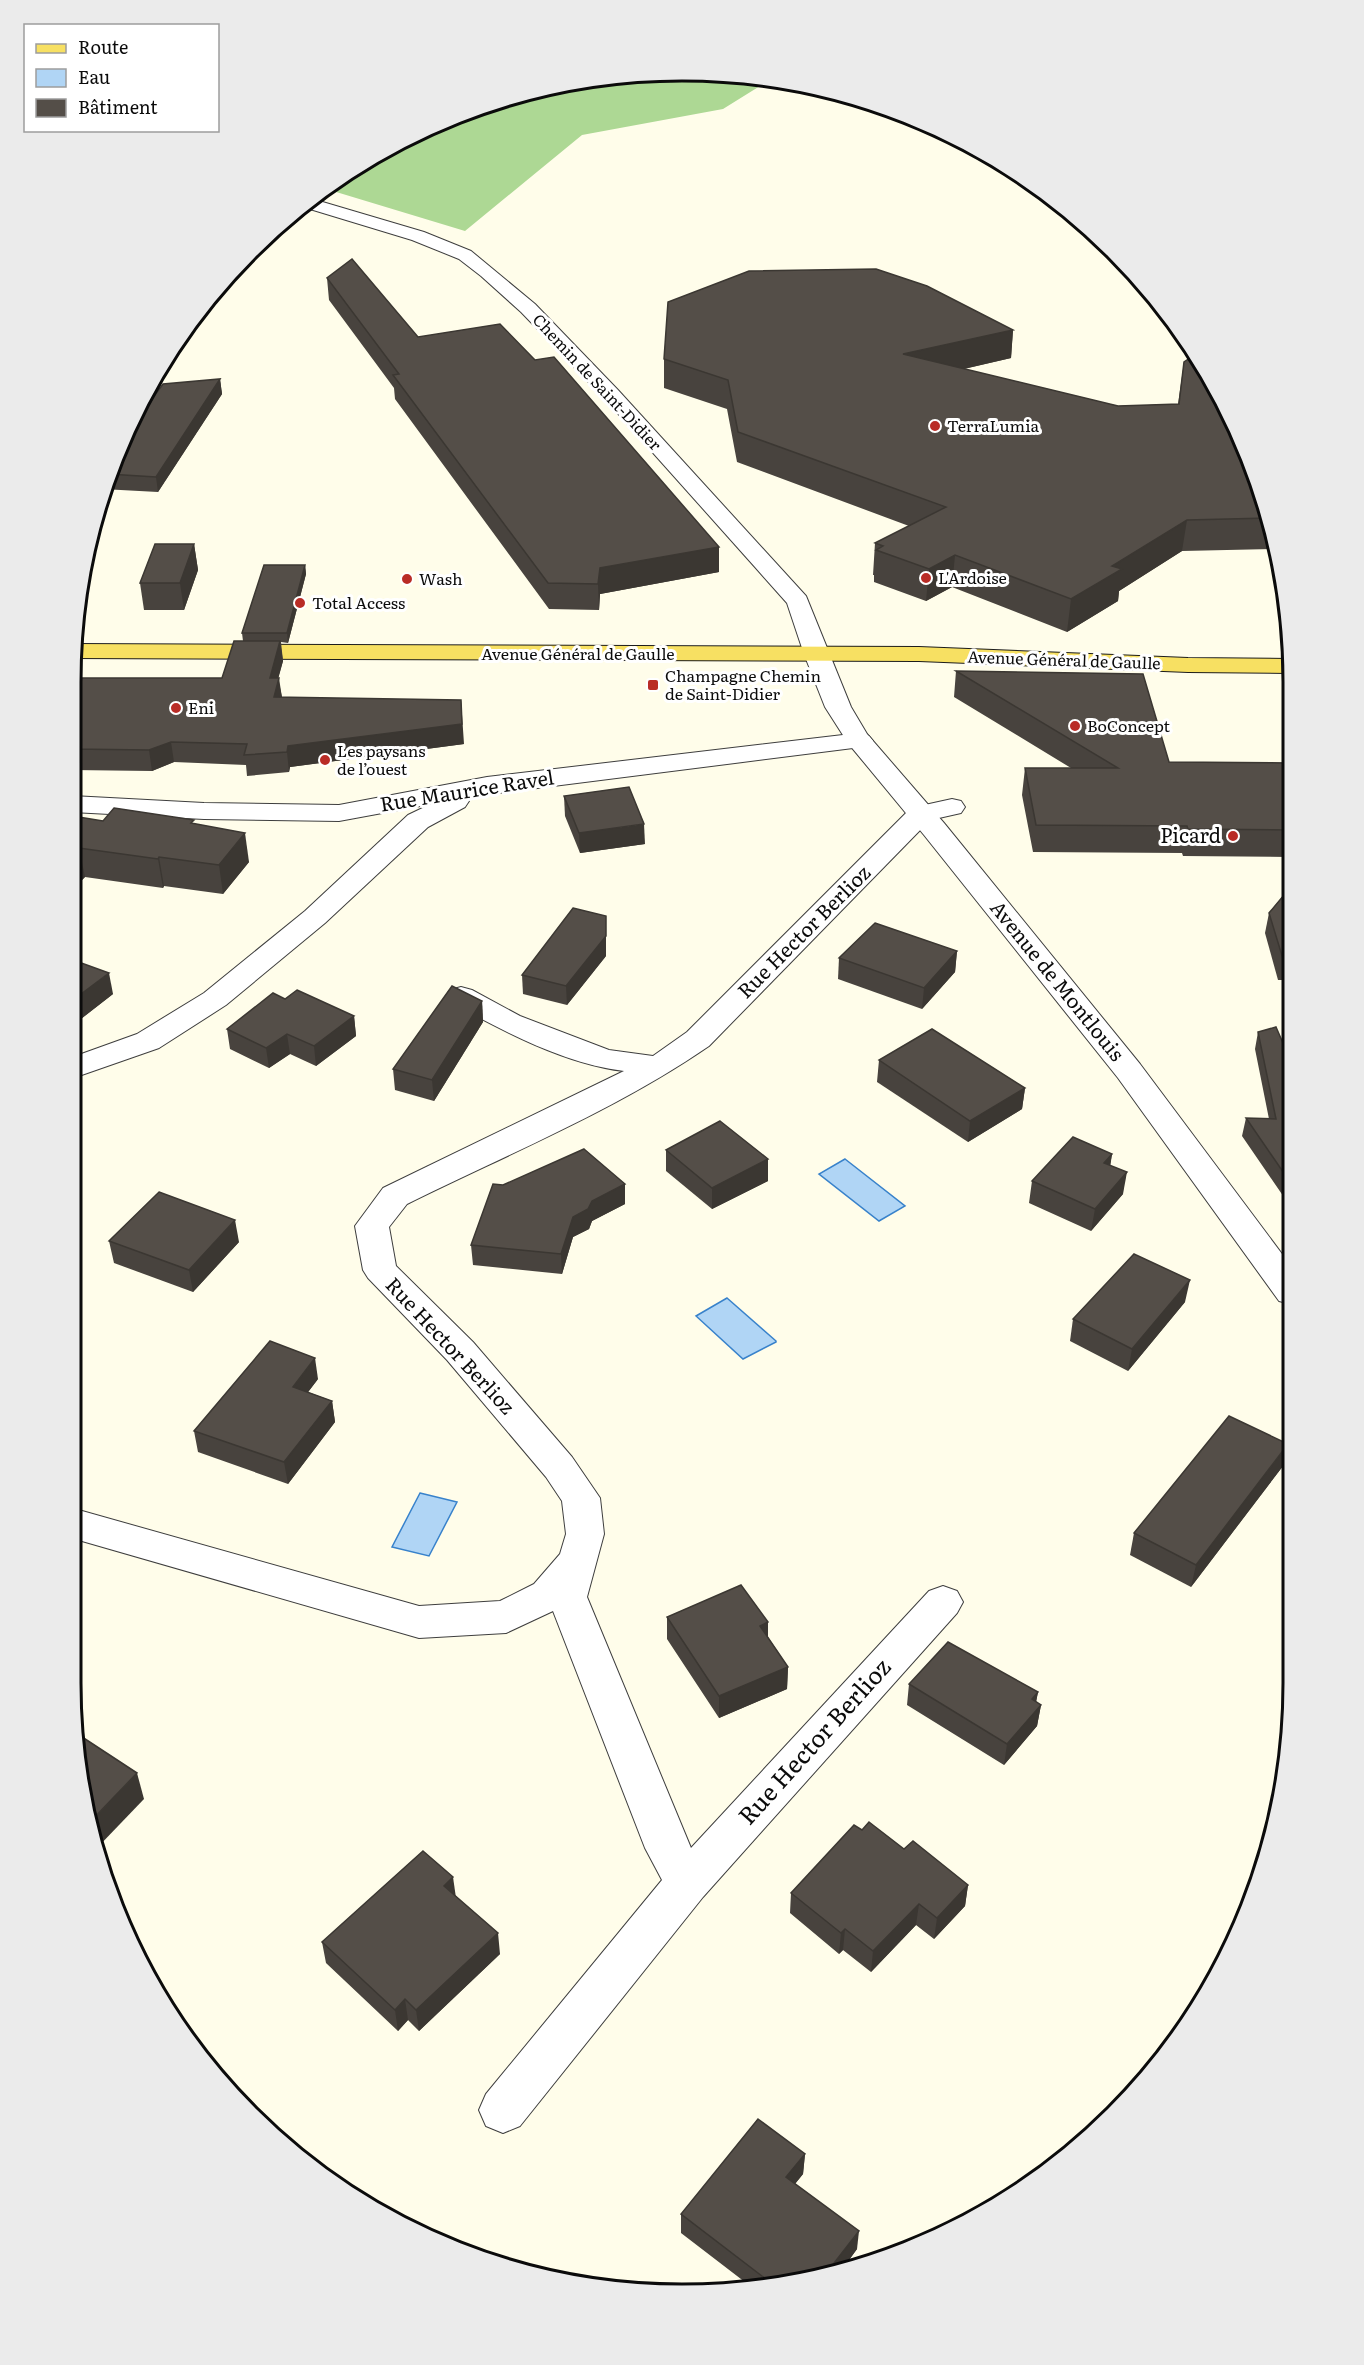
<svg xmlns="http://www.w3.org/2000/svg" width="1364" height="2365" viewBox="0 0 1364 2365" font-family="Literata,serif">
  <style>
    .forest { fill: #add894 }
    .water { fill: #b0d5f5; stroke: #3882cb; stroke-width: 1.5 }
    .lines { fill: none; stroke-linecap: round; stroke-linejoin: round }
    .minor-casing { stroke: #3e3e3e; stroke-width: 2 }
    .tertiary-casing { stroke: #3e3e3e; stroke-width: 2 }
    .primary-casing { stroke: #1c1c1c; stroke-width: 2 }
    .minor { fill: #fff; fill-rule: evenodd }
    .tertiary { fill: #fff; fill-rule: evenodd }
    .primary { fill: #f7e062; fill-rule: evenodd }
    .wall { fill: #48433e }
    .shaded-wall { fill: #3b3732 }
    .building { fill: #544e48; stroke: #3b3732; stroke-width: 1.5 }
    .poi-dot { fill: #b92c26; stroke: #fff; stroke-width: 2 }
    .labels { text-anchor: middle; stroke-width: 6; stroke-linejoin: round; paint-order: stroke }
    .far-street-label { font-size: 16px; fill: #0b0b0b; stroke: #fff }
    .far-poi-label { font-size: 16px; fill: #0b0b0b; stroke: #fff; text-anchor: start }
    .street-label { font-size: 20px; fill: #0b0b0b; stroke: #fff }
    .poi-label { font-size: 20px; fill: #0b0b0b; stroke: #fff; text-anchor: end }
    .near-street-label { font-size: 24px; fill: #0b0b0b; stroke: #fff }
    .rim { fill: none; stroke: #0b0b0b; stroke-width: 3 }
  </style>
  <rect width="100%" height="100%" fill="#fffdea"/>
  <!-- forest -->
  <path class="forest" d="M642,72l120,4 11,2 -50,31 -141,26 -117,96 -142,-43 89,-55 112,-42z"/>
  <!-- water -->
  <g class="water">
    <path d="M845,1159l60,47 -26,15 -60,-47z"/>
    <path d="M727,1298l49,43v1l-33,17 -47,-43z"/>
    <path d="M420,1493l37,9 -28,54 -37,-9z"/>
  </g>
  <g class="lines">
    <!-- minor casing -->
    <g class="minor-casing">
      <g id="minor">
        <path d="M860,733l9,3 4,5 -4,5 -402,51 2,4 -4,6 -37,20 -103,96 -99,82 -67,43 -86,30v-21l64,-23 67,-41 101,-82 103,-96 23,-11 -92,17 -135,-2 -132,-7v-16l132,7 135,2 148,-28z"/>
        <path d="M952,799l9,2 4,6 -4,6 -31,7 -221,226c-93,64 -201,108 -302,158l-18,23 7,39 77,76 99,115 28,41 4,36 -17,63 104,251 238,-257 14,-5 14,5 6,11 -6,11 -254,284 -183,229 -17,7 -17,-7 -7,-16 7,-16 176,-214 -17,-32 -92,-237 -47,22 -87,5 -344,-99v-30l344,97 81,-5 34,-17 26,-30 6,-20 -4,-33 -16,-24 -99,-117 -79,-82 -5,-8 -8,-44 28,-38 241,-117c-59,-7 -121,-40 -174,-69l-4,-6 4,-6 11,-3 11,3 48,26 89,34 44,6 34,-24 224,-224z"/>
      </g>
    </g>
    <!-- tertiary casing -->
    <g class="tertiary-casing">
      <path id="tertiary" d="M309,198l115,34 47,19 64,53 83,86 188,206 45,111 16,27 77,89 196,241 151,202v38l-12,-3 -161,-223 -194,-243 -76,-92 -23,-36 -21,-53 -17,-51 -32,-36 -151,-169 -83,-86 -40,-36 -22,-17 -47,-19 -112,-34z"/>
    </g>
    <!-- primary casing -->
    <g class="primary-casing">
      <path id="primary" d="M72,644l847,3 269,11 101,1v14l-101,-1 -269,-11 -847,-3z"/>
    </g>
    <!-- minor -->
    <use href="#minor" class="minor"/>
    <!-- tertiary -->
    <use href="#tertiary" class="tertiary"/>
    <!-- primary -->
    <use href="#primary" class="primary"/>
  </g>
  <!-- wall -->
  <g class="wall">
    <path d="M327,278l91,59 301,210v25l-119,22 -1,16 -50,-1 -154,-210 -1,-11 -65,-88z"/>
    <path d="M1013,330l-2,28 -47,11 154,37 60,-2 6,-42 77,123 15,64 -94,2 -63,40 -1,10 -51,31 -115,-45 -26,14 -52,-19v-7h-1l2,-32 34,-17 -172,-64 -10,-53 -63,-21v-29z"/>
    <path d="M220,379l2,15 -64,98 -56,-3 25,-56z"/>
    <path d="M194,544l4,26 -14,40h-40l-4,-27z"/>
    <path d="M305,565l1,9 -18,69 -7,-1 2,19 -5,17 4,19 182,47 -174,23 -1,5 -42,4 -1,-11 -72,-3 -22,9 -80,-1v-92h150l21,-37 -1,-8z"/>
    <path d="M956,671l213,91 120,1v94l-106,-1 -1,-3 -149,-1 -11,-57 3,-27h46l-117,-71z"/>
    <path d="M564,796l81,48 -65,9 -15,-37z"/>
    <path d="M72,816l31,5 91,3 55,38 -26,32 -59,-8 -1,2 -78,-11 -11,11h-1z"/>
    <path d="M1289,889l1,91h-12l-13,-47 4,-20z"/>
    <path d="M957,951l-2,21 -33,37 -84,-30 1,-21z"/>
    <path d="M606,956l-39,49 -44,-11 -1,-19z"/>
    <path d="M73,960l40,34 -36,28 -4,-1z"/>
    <path d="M285,999l69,17 2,20 -40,30 -26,-12 -21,14 -39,-19 -3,-20z"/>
    <path d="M482,1001l1,21 -49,79 -39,-11 -2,-21z"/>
    <path d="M1258,1032l28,18h4v156l-48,-70 4,-18 23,1 -14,-70z"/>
    <path d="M879,1060l146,28 -3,21 -54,33 -91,-60z"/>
    <path d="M666,1150l102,9v22l-56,28 -46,-38z"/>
    <path d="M1112,1154l-2,11 13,29 -32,37 -62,-28 3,-22z"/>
    <path d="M625,1184v20l-33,17 -3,8 -16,8 -11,37 -89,-9 -2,-20 32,-60z"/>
    <path d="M109,1241l130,1 -46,50 -79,-29z"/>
    <path d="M1185,1302l-57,69 -58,-30 3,-22z"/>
    <path d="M318,1379l-10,13 24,9 3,21 -47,62 -90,-32 -4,-21z"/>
    <path d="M1283,1466l-92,121 -61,-32 4,-22z"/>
    <path d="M667,1617l101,5v15l20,30 -1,22 -68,29 -52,-79z"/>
    <path d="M909,1684l129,8 -2,10 5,3 -4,21 -33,39 -97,-60z"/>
    <path d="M862,1830l42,19 64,36 -3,21 -31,33 -18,-14 -45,47 -28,-22 -4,4 -49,-41 1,-20z"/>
    <path d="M456,1896l44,58 -81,77 -11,-11 -10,11 -72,-68 -4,-21z"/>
    <path d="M805,2154l-2,20 -8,10 62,65 -16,22 -39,12 -48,6 -73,-56v-19z"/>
  </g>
  <!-- shaded-wall -->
  <g class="shaded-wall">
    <path d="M1013,330l-2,28 -109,25 1,-29z"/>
    <path d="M220,379l2,15 -64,98 -2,-15z"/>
    <path d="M1187,520l-5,31 -63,40 -1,10 -51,31 4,-33 41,-33z"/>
    <path d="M194,544l4,26 -14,40 -4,-27z"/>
    <path d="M719,547v25l-119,22 -1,16 -1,-26 2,-16z"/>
    <path d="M955,555l-3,32 -26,14 3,-32z"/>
    <path d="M305,565l1,9 -18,69 -1,-10z"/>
    <path d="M280,641l3,20 -10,37 -3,-20z"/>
    <path d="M279,678l3,20 -8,-1z"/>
    <path d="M461,700l3,44 -174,23 -1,5 -2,-20 1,-6z"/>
    <path d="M171,742l3,20 -22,9 -3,-21z"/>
    <path d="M644,824l1,20 -65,9 -1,-20z"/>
    <path d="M245,833l4,29 -26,32 -4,-29z"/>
    <path d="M79,848l6,29 -11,11 -1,-6v-28z"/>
    <path d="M159,857l5,29 -1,2 -5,-29z"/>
    <path d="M606,916v40l-39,49 -1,-19z"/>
    <path d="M957,951l-2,21 -33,37 2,-21z"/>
    <path d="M109,973l4,21 -36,28 -4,-17v-5z"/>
    <path d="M482,1001l1,21 -49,79 -2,-21z"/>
    <path d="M354,1016l2,20 -40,30 -2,-20z"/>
    <path d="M287,1034l3,20 -21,14 -3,-20z"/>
    <path d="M1025,1088l-3,21 -54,33 2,-21z"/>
    <path d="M1112,1154l-3,21 -5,-12z"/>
    <path d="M768,1159v22l-56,28v-21z"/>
    <path d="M1127,1172l-4,22 -32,37 4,-22z"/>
    <path d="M625,1184v20l-33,17 -3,8 -16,8 -11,37 -1,-20 12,-37 19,-16z"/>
    <path d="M235,1220l4,22 -46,50 -4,-22z"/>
    <path d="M1190,1280l-5,22 -57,69 4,-22z"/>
    <path d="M315,1358l3,21 -22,29 -3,-21z"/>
    <path d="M332,1401l3,21 -47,62 -4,-22z"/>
    <path d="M1288,1444l-5,22 -92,121 5,-22z"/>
    <path d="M768,1622v22l-8,-18z"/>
    <path d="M788,1667l-1,22 -68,29v-22z"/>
    <path d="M1038,1692l-4,20 7,-7 -4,21 -33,39 3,-21 25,-45z"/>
    <path d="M137,1773l7,26 -48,50 -6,-27z"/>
    <path d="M453,1877l3,21 -12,-12z"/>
    <path d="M968,1885l-3,21 -31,33 3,-21z"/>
    <path d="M919,1904l-3,21 -45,47 2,-21z"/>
    <path d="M845,1929l-2,21 -4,4 2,-21z"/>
    <path d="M498,1933l2,21 -81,77 -3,-21z"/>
    <path d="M405,1999l3,21 -10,11 -3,-21z"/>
    <path d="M805,2154l-2,20 -18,22 1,-19z"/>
    <path d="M859,2231l-2,18 -16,22 -17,5z"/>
  </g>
  <!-- building -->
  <g class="building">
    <path d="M352,259l66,78 82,-13 35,36 19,-3 165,190 -119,21 -2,16 -50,-1 -155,-208 6,-1 -72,-96z"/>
    <path d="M876,269l51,17 86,44 -110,24 215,52 61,-2 5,-42 12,-8 65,131 8,33 -82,2 -75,46 10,3 -51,30 -116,-44 -26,14 -53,-19 7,-4 -8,-3 71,-36 -208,-75 -10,-52 -64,-21 4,-57 81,-31z"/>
    <path d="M220,379l-64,98 -48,-3 19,-41 36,-49z"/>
    <path d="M155,544h39l-14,39h-40z"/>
    <path d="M264,565h41l-18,68h-45z"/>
    <path d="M234,641h46l-10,37h9l-5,19 187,3 1,24 -174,22 -1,6 -43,3 3,-11 -76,-2 -22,8 -77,-1v-71h150z"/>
    <path d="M956,671l187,3 26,88 120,1v67l-101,-1 -1,-3 -151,-1 -11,-57h93z"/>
    <path d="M629,787l15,37 -65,9 -15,-37z"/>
    <path d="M114,808l80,12 -3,3 54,10 -26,32 -60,-8 -1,2 -79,-11 -6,6 -1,-38 31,5z"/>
    <path d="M1289,889l1,70h-7l-14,-46z"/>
    <path d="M573,908l33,8v20l-40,50 -44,-11z"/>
    <path d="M875,923l82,28 -33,37 -85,-30z"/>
    <path d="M73,960l36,13 -36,27z"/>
    <path d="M452,986l30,15 -50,79 -39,-11z"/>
    <path d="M297,990l57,26 -40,30 -27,-12 -21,14 -39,-19 46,-36 12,6z"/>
    <path d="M1276,1027l10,23h4v132l-44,-64 30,1 -18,-87z"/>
    <path d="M932,1029l93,59 -55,33 -91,-61z"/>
    <path d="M720,1121l48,38 -56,29 -46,-38z"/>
    <path d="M1073,1137l39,17 -8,9 23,9 -32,37 -63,-28z"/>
    <path d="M584,1149l41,35 -33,17 -4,8 -15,8 -12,37 -90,-9 22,-61 10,1z"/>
    <path d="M159,1192l76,28 -46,50 -80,-29z"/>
    <path d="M1134,1254l56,26 -58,69 -59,-30z"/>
    <path d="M270,1341l45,17 -22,29 39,14 -48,61 -90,-31z"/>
    <path d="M1229,1416l59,28 -92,121 -62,-32z"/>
    <path d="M741,1585l27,37 -8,4 28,41 -69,29 -52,-79z"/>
    <path d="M948,1642l90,50 -6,7 9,6 -34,39 -98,-60z"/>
    <path d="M76,1733l61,40 -47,49 -14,-59z"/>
    <path d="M869,1822l35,27 9,-8 55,44 -31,33 -18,-14 -46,47 -28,-22 -4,4 -50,-40 63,-68 8,5z"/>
    <path d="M423,1851l30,26 -9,9 54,47 -82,77 -11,-11 -10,11 -73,-68z"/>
    <path d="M758,2119l47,35 -19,23 73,54 -35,45 -22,7 -27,3 -94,-72z"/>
  </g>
  <!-- markers -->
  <g class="poi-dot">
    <circle cx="935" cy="426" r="6"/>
    <circle cx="926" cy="578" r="6"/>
    <circle cx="407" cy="579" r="6"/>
    <circle cx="300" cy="603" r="6"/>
    <rect x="647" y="679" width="12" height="12" rx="3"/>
    <circle cx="176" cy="708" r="6"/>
    <circle cx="1075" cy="726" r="6"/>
    <circle cx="325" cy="760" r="6"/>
    <circle cx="1233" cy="836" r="6"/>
  </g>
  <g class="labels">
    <!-- far-street labels -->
    <g class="far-street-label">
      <text transform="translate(597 382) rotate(47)" y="6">Chemin de Saint-Didier</text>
      <text x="578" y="660">Avenue Général de Gaulle</text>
      <text transform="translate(1064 660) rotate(2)" y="6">Avenue Général de Gaulle</text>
    </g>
    <!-- far-poi labels -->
    <g class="far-poi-label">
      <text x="947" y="432">TerraLumia</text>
      <text x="938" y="584">L'Ardoise</text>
      <text x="419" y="585">Wash</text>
      <text x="312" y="609">Total Access</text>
      <text x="665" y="682">Champagne Chemin<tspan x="665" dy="18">de Saint-Didier</tspan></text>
      <text x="188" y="714">Eni</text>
      <text x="1087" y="732">BoConcept</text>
      <text x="337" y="757">Les paysans<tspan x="337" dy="18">de l’ouest</tspan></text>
    </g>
    <!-- street labels -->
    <g class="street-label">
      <text transform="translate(467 791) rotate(-9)" y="7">Rue Maurice Ravel</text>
      <text transform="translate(804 932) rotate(-45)" y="7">Rue Hector Berlioz</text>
      <text transform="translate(1057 981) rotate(51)" y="7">Avenue de Montlouis</text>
      <text transform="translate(450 1346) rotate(47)" y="7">Rue Hector Berlioz</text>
    </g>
    <!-- poi labels -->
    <g class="poi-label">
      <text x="1221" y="843">Picard</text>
    </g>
    <!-- near-street labels -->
    <g class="near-street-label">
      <text transform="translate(815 1742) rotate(-48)" y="8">Rue Hector Berlioz</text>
    </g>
  </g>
  <!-- crop -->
  <path d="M0 0H1364V2365H0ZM682 81H682A601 601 0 0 1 1283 682V1683A601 601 0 0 1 682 2284H682A601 601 0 0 1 81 1683V682A601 601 0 0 1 682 81Z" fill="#ebebeb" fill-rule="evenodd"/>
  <path class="rim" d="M682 81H682A601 601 0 0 1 1283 682V1683A601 601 0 0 1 682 2284H682A601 601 0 0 1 81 1683V682A601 601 0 0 1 682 81Z"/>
  <!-- legend -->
  <rect x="24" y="24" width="195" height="108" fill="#ffffff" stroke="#9d9d9d" stroke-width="1.5"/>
  <rect x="36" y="44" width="30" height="9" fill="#f7e062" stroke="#9d9d9d" stroke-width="1.5"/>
  <text x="78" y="54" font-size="18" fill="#0b0b0b">Route</text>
  <rect x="36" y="69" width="30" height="18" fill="#b0d5f5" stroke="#9d9d9d" stroke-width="1.5"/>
  <text x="78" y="84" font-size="18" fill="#0b0b0b">Eau</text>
  <rect x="36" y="99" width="30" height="18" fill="#544e48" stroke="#9d9d9d" stroke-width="1.5"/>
  <text x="78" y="114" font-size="18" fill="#0b0b0b">Bâtiment</text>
</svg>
